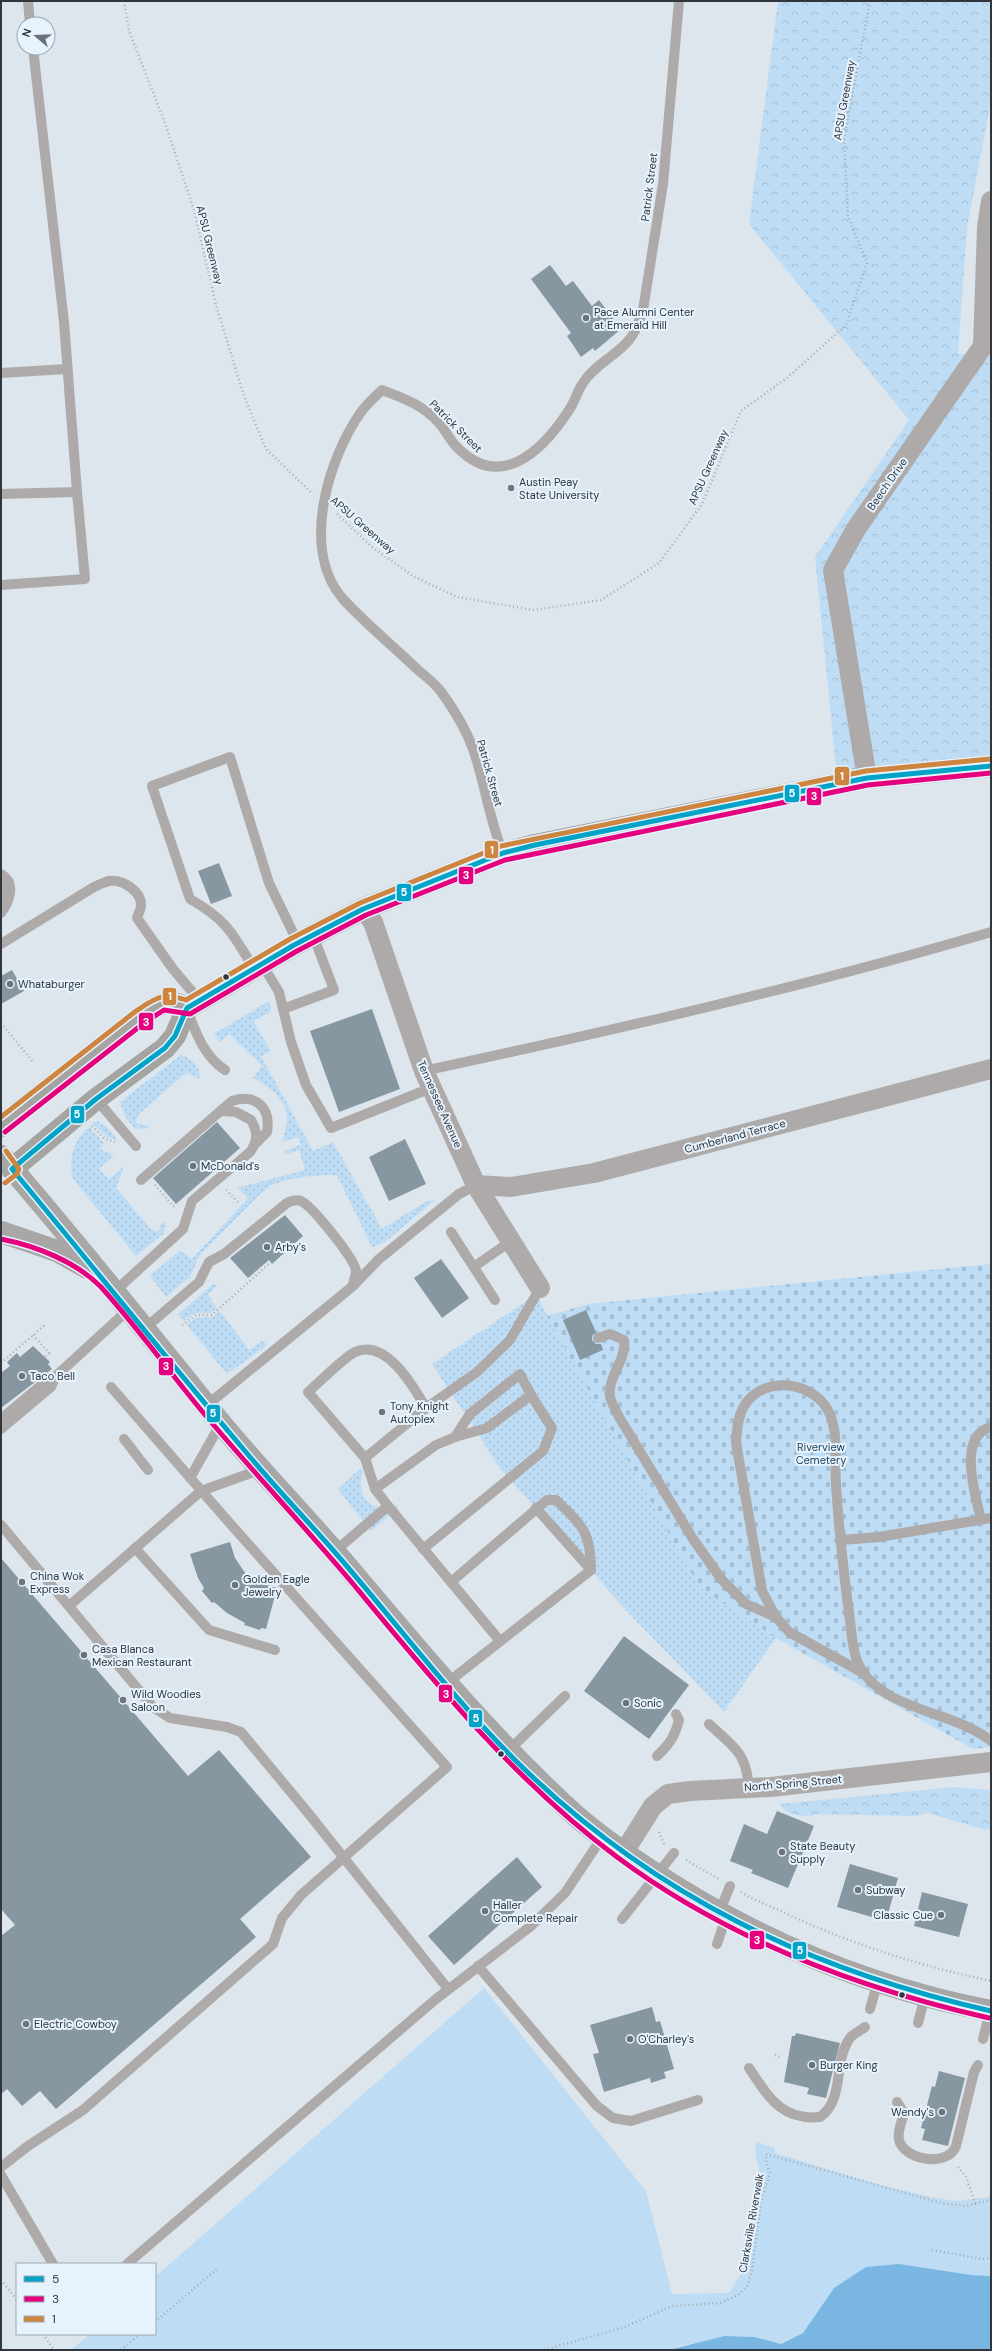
<svg xmlns="http://www.w3.org/2000/svg" width="992" height="2351" viewBox="0 0 992 2351" font-family="'DM Sans',sans-serif">
  <style>
    .grass { fill: url(#grass-dots) }
    .forest { fill: url(#forest-crowns) }
    .cemetery { fill: url(#cemetery-stones) }
    .park { fill: #beddf5 }
    .water { fill: #79b7e2 }
    .building { fill: #8697a2 }
    .lines { fill: none; stroke-linecap: round; stroke-linejoin: round }
    .path { stroke: #abaaa9; stroke-width: 2.5; stroke-dasharray: 1 3; stroke-linecap: butt }
    .service { stroke: #aeaaa9; stroke-width: 10 }
    .minor { stroke: #aeaaa9; stroke-width: 20 }
    .primary { stroke: #a6a4a1; stroke-width: 22 }
    .trunk { stroke: #a8a7a5; stroke-width: 22 }
    .bus-1-casing { stroke: #e6f3fe; stroke-width: 8 }
    .bus-2-casing { stroke: #e6f3fe; stroke-width: 8 }
    .bus-3-casing { stroke: #e6f3fe; stroke-width: 8 }
    .bus-1 { stroke: #02a3c7; stroke-width: 5 }
    .bus-2 { stroke: #e5007d; stroke-width: 5 }
    .bus-3 { stroke: #cd853f; stroke-width: 5 }
    .poi-dot { fill: #6d7479; stroke: #e6f3fe; stroke-width: 1.5 }
    .bus-dot { fill: #30363b; stroke: #e6f3fe; stroke-width: 1.5 }
    .labels { text-anchor: middle; stroke-width: 4; stroke-linejoin: round; paint-order: stroke }
    .street-label { font-size: 11px; fill: #30363b; stroke: #e6f3fe }
    .poi-label { font-size: 11px; fill: #30363b; stroke: #e6f3fe; text-anchor: start }
    .park-label { font-size: 11px; fill: #1a3e57; stroke: #e6f3fe }
    .line-badge { stroke: #e6f3fe; stroke-width: 1.5 }
    .badge-label { font-size: 11px; text-anchor: middle; font-weight: bold; fill: #fff }
  </style>
  <defs>
    <pattern id="grass-dots" width="8" height="8" patternUnits="userSpaceOnUse"><rect width="8" height="8" fill="#beddf5"/><path d="M2 2h.1M6 6h.1" fill="none" stroke="#a4bed3" stroke-width="1.8" stroke-linecap="round"/></pattern>
    <pattern id="forest-crowns" width="20" height="18" patternUnits="userSpaceOnUse"><rect width="20" height="18" fill="#beddf5"/><path d="M2 6a3 3 0 1 1 6 0M12 15a3 3 0 1 1 6 0" fill="none" stroke="#a4bed3"/></pattern>
    <pattern id="cemetery-stones" width="16" height="16" patternUnits="userSpaceOnUse"><rect width="16" height="16" fill="#beddf5"/><path d="M2 7V4a2 2 0 0 1 4 0v3zM10 15v-3a2 2 0 0 1 4 0v3z" fill="#a4bed3"/></pattern>
  </defs>
  <rect width="100%" height="100%" fill="#dde6ed"/>
  <!-- grass -->
  <g class="grass">
    <path d="M269,1001l2,8 -2,4 -16,8 18,30 -10,5 52,95 20,-9 49,87 45,-28 8,-1 -51,43 -12,4 -35,-72c-23,0 -46,2 -68,11l-69,69 -10,22 -24,20 -16,-21 30,-26 12,9 56,-61 -11,-10 68,-18 -6,-20 -14,5 -1,-4 17,-6 -3,-8 -15,5c0,-7 4,-14 4,-22 1,-20 -18,-34 -34,-42l9,-12 -33,-32 -9,9 -6,-9z"/>
    <path d="M181,1055c10,3 20,12 19,24l-14,-6 -48,42 -2,8 13,3 -2,2 -12,1 -9,-11 -6,-16z"/>
    <path d="M97,1121l9,5 13,15 -12,-4 -15,-14z"/>
    <path d="M89,1127l15,16 -5,6 15,6 -15,14 10,10 15,-13 -8,22 35,41 7,3 5,-11 3,4 -3,9 -27,22 -63,-77c-5,-21 0,-38 16,-52z"/>
    <path d="M213,1284l4,1 -9,10 9,13 -6,5h-16l-11,8 -6,-7z"/>
    <path d="M537,1294l10,22 152,271 77,51 -52,74 -100,-104 -124,-140 -68,-104z"/>
    <path d="M220,1311l29,39 13,-9 4,2 -1,4 -38,27 -41,-50 10,-6 17,-1z"/>
    <path d="M361,1468l2,2c-8,26 7,44 34,35l1,3 -27,23 -33,-42z"/>
  </g>
  <!-- forest -->
  <g class="forest">
    <path d="M778,1h213v101l-24,126 -9,126h33v420l-153,14 -23,-231 94,-137 -160,-196z"/>
    <path d="M954,1787l37,3v40l-9,-1 -54,-16 -12,3 -100,-2c-11,4 -30,2 -36,-10z"/>
  </g>
  <!-- cemetery -->
  <path class="cemetery" d="M991,1264v483l-18,2 -197,-111 -77,-51 -152,-271 41,-12z"/>
  <!-- park -->
  <path class="park" d="M484,1988l162,203 26,103 57,-1 13,-21 18,-97c-1,-13 -7,-18 -4,-33l19,6v5l105,32 51,12 24,4 34,-4 2,-15v94l-20,-1 -137,13 -31,45 -23,11 -26,-7 -73,8 -13,5h-597l19,-16h65v-57z"/>
  <!-- water -->
  <path class="water" d="M899,2264l72,11 20,1v74h-323l57,-14 29,1 27,7 22,-11 31,-45 32,-21z"/>
  <!-- building -->
  <g class="building">
    <path d="M550,265l16,21 7,-5 19,25 7,-6 22,29 -26,22 -2,-3 -12,9 -14,-21 4,-3 -40,-54z"/>
    <path d="M219,863l13,33 -21,8 -13,-33z"/>
    <path d="M12,970l12,21 -23,13v-28z"/>
    <path d="M372,1009l28,80 -61,23 -29,-81z"/>
    <path d="M217,1122l23,26 -64,56 -23,-26z"/>
    <path d="M405,1139l21,45 -37,17 -20,-44z"/>
    <path d="M285,1215l18,21 -31,28 -3,-4 -21,18 -18,-20z"/>
    <path d="M441,1259l28,39 -27,20 -28,-40z"/>
    <path d="M586,1310l10,22 -4,4v4l4,4h5l2,6 -23,10 -17,-40z"/>
    <path d="M33,1346l17,16 -2,2 4,5 -51,39v-35l9,-7 -3,-4 10,-9 3,4z"/>
    <path d="M230,1542l5,16 13,19 11,6 18,5 -11,41 -5,-1 -1,2 -16,-5 1,-2 -18,-10 -13,-11 -2,1 -10,-12 2,-3 -6,-10 -8,-24z"/>
    <path d="M1,1558l187,218 31,-26 92,107 -71,62 16,18 -200,172 -16,-18 -18,15 -15,-17 -6,5v-158l14,-11 -14,-16z"/>
    <path d="M624,1636l65,49 -40,54 -65,-48z"/>
    <path d="M777,1811l37,15 -26,62 -37,-15 2,-3 -23,-9 14,-37 23,10z"/>
    <path d="M517,1857l25,30 -88,78 -26,-29z"/>
    <path d="M850,1864l48,14 -12,43 -49,-14z"/>
    <path d="M922,1892l46,12 -9,33 -45,-11z"/>
    <path d="M652,2007l4,15 4,-1 14,48 -10,3 2,6 -15,5 -1,-5 -46,14 -11,-38 6,-1 -9,-28z"/>
    <path d="M796,2033l44,10 -14,55 -19,-4 2,-6 -25,-6 8,-46h3z"/>
    <path d="M939,2071l26,7 -17,68 -26,-6 3,-11 -4,-1 11,-42 3,1z"/>
  </g>
  <g class="lines">
    <!-- path -->
    <g class="path">
      <path d="M124,1l5,30 36,92 29,87 22,95 28,91 22,53 47,45"/>
      <path d="M337,514l35,33 41,29 44,21 76,13 68,-10 58,-37 43,-59 39,-93 46,-33 59,-53 21,-62 -19,-47 -4,-77 26,-138"/>
      <path d="M1,1023l32,39"/>
      <path d="M92,1126l13,13 10,3"/>
      <path d="M155,1185l18,21h3"/>
      <path d="M226,1190l14,14"/>
      <path d="M182,1325l14,-10h16l59,-53"/>
      <path d="M33,1335l16,18 -4,4"/>
      <path d="M1,1363l45,-39"/>
      <path d="M659,1832l5,12"/>
      <path d="M686,1860l33,19"/>
      <path d="M741,1892c14,9 30,14 44,21 66,31 135,53 206,68"/>
      <path d="M775,2055l5,2"/>
      <path d="M958,2167l8,10 10,28"/>
      <path d="M932,2250l49,9 10,-1"/>
      <path d="M1,2280l16,20"/>
      <path d="M155,2322l62,-53"/>
      <path d="M43,2334l11,16"/>
      <path d="M121,2350l19,-16"/>
      <path d="M544,2350l81,-23 47,-21 48,-3 18,-8 9,-9 5,-15 9,-69 9,-29 -4,-10v-9l175,49 24,3 26,-6"/>
    </g>
    <!-- service -->
    <g class="service">
      <path d="M28,1l2,23"/>
      <path d="M1,373l66,-4"/>
      <path d="M1,494l76,-2 -13,-170 -31,-274"/>
      <path d="M1,585l84,-6 -8,-87"/>
      <path d="M503,853c-14,-34 -18,-70 -30,-104 -7,-20 -19,-39 -31,-56 -6,-9 -16,-16 -24,-23 -25,-24 -52,-46 -75,-71 -43,-49 -15,-140 18,-187 6,-8 14,-15 21,-22 21,8 41,15 57,33 6,7 10,15 16,22 44,48 87,7 114,-35 6,-8 8,-19 14,-27 11,-18 33,-27 46,-43 8,-9 10,-20 14,-30l20,-126 16,-183"/>
      <path d="M1,874c16,9 8,28 0,39"/>
      <path d="M1,883l3,12 -3,8"/>
      <path d="M1,944l93,-57c5,-2 10,-5 15,-6 13,-2 33,10 32,25 0,3 -3,8 -4,12l36,51 27,32"/>
      <path d="M262,964l17,28 12,50 15,43 25,43 100,-40"/>
      <path d="M254,969c-21,-35 -27,-49 -64,-70l-38,-113 78,-29 39,126 29,60"/>
      <path d="M283,1009l51,-19 -21,-55"/>
      <path d="M187,1010c9,23 17,46 38,60"/>
      <path d="M424,1071c190,-41 380,-84 567,-139"/>
      <path d="M96,1099l40,47"/>
      <path d="M141,1180l91,-79c25,-8 39,8 35,31l-12,12"/>
      <path d="M451,1232l44,68"/>
      <path d="M475,1266l36,-25"/>
      <path d="M113,1293l70,-64 9,-28 58,-49c8,-11 8,-20 1,-32l-15,-8 -15,-1"/>
      <path d="M144,1329l55,-47 10,-20 15,-8 63,-51c4,-2 9,-4 14,-2 11,5 54,58 55,70 0,4 -3,10 -3,15"/>
      <path d="M598,1338l12,-4 14,6c3,20 -17,37 -14,57 2,7 6,14 9,20l74,122 29,41 24,24 30,13"/>
      <path d="M207,1405l146,-119 26,-27 80,-65 17,-9"/>
      <path d="M426,1408l51,-36 33,-32 30,-52"/>
      <path d="M1,1419l44,-37 11,-6 72,-66"/>
      <path d="M1,1429l50,-42 5,-11"/>
      <path d="M455,1437l15,-23 50,-40 11,21"/>
      <path d="M124,1439l24,31"/>
      <path d="M365,1458l61,-50c-13,-22 -40,-70 -71,-56 -12,6 -35,30 -47,40l57,66 10,31"/>
      <path d="M190,1478l31,-55"/>
      <path d="M388,1506l-13,-17 61,-44 19,-8 32,-9 44,-33 21,33 -9,23 -120,98"/>
      <path d="M536,1508l55,62"/>
      <path d="M981,1520c-5,-24 -25,-84 10,-93"/>
      <path d="M1,1525l152,182 17,11 57,9 14,5 68,82 139,175"/>
      <path d="M842,1540l37,-3 112,-19"/>
      <path d="M135,1548l74,82 66,20"/>
      <path d="M334,1552l54,-46 112,135"/>
      <path d="M451,1582l96,-82h9c26,25 35,32 35,70"/>
      <path d="M70,1605l131,-114 61,-22"/>
      <path d="M865,1674l-76,-42 -13,-15 -14,-26 -26,-148c1,-11 1,-24 7,-35 16,-30 59,-29 80,-5 18,21 11,57 13,82 3,45 8,91 14,136 2,13 2,29 8,42 22,48 95,47 133,78"/>
      <path d="M447,1683l144,-113"/>
      <path d="M709,1724c26,24 37,28 40,64"/>
      <path d="M508,1751l57,-55"/>
      <path d="M657,1756c12,-11 18,-20 22,-36l-3,-6"/>
      <path d="M719,1913l11,-27"/>
      <path d="M622,1919l52,-66"/>
      <path d="M717,1944l9,-27"/>
      <path d="M478,1966l119,140 16,12 18,3 67,-21"/>
      <path d="M870,2009l8,-28"/>
      <path d="M918,2023l7,-27"/>
      <path d="M983,2039l7,-28"/>
      <path d="M749,2068c19,28 32,53 71,49 25,-17 13,-56 30,-79 3,-4 10,-7 15,-11"/>
      <path d="M897,2102l7,11c-2,8 -7,19 -5,27 5,20 49,28 57,6l18,-74 4,-7"/>
      <path d="M1,2167l27,-21 55,-36 181,-158 9,-8 9,-26 19,-23 146,-128 -213,-239 -123,-141"/>
      <path d="M1,2175l52,89"/>
      <path d="M127,2264l309,-265 95,-73 34,-33 38,-57"/>
    </g>
    <!-- minor -->
    <g class="minor">
      <path d="M867,778l-34,-208 23,-41 127,-183 4,-119 4,-26"/>
      <path d="M363,909l10,13 51,149 52,114 64,103"/>
      <path d="M476,1185l35,2 83,-14 397,-104"/>
      <path d="M624,1852l29,-46 15,-12 22,-3 81,-4 220,-25"/>
    </g>
    <!-- primary -->
    <g class="primary">
      <path d="M1,1126l139,-109c19,-12 25,-20 47,-9"/>
      <path d="M12,1169l84,-70 69,-51 10,-12 12,-28 107,-63 69,-36 140,-56 32,-8 332,-67 124,-12"/>
    </g>
    <!-- trunk -->
    <g class="trunk">
      <path d="M1,1156c75,86 146,176 218,265 37,45 78,87 116,131 77,91 152,183 240,263 24,21 50,39 76,56 103,68 219,117 340,140"/>
      <path d="M1,1232l56,19 30,17"/>
    </g>
    <!-- bus-1 casing -->
    <g class="bus-1-casing">
      <path id="bus-1" d="M991,766l-124,12 -332,67 -32,8 -140,56 -69,36 -107,63 -12,28 -10,12 -69,51 -84,70c78,94 154,189 233,282 28,34 59,66 88,99 61,70 117,145 183,211 136,134 290,208 475,250"/>
    </g>
    <!-- bus-2 casing -->
    <g class="bus-2-casing">
      <g id="bus-2">
        <path d="M5,1132l139,-109 20,-13 26,4 107,-63 69,-36 139,-55 363,-75 123,-12"/>
        <path d="M1,1239c35,7 74,22 100,48 37,41 69,86 105,129 48,57 100,112 148,169 80,97 161,196 263,272 110,82 240,131 372,161"/>
      </g>
    </g>
    <!-- bus-3 casing -->
    <g class="bus-3-casing">
      <g id="bus-3">
        <path d="M1,1117l135,-106c20,-13 26,-19 50,-11l104,-61 70,-36 141,-57 365,-75 124,-12"/>
        <path d="M5,1183l12,-9 2,-5 -13,-18"/>
      </g>
    </g>
    <!-- bus-1 -->
    <use href="#bus-1" class="bus-1"/>
    <!-- bus-2 -->
    <use href="#bus-2" class="bus-2"/>
    <!-- bus-3 -->
    <use href="#bus-3" class="bus-3"/>
  </g>
  <!-- markers -->
  <g class="poi-dot">
    <circle cx="586" cy="318" r="4"/>
    <circle cx="511" cy="488" r="4"/>
    <circle cx="10" cy="984" r="4"/>
    <circle cx="193" cy="1166" r="4"/>
    <circle cx="267" cy="1247" r="4"/>
    <circle cx="22" cy="1376" r="4"/>
    <circle cx="382" cy="1412" r="4"/>
    <circle cx="22" cy="1582" r="4"/>
    <circle cx="235" cy="1585" r="4"/>
    <circle cx="84" cy="1655" r="4"/>
    <circle cx="123" cy="1700" r="4"/>
    <circle cx="626" cy="1703" r="4"/>
    <circle cx="782" cy="1852" r="4"/>
    <circle cx="858" cy="1890" r="4"/>
    <circle cx="485" cy="1911" r="4"/>
    <circle cx="941" cy="1915" r="4"/>
    <circle cx="26" cy="2024" r="4"/>
    <circle cx="630" cy="2039" r="4"/>
    <circle cx="812" cy="2065" r="4"/>
    <circle cx="942" cy="2112" r="4"/>
  </g>
  <g class="bus-dot">
    <circle cx="226" cy="977" r="3.5"/>
    <circle cx="501" cy="1754" r="3.5"/>
    <circle cx="902" cy="1995" r="3.5"/>
  </g>
  <g class="labels">
    <!-- street labels -->
    <g class="street-label">
      <text transform="translate(844 100) rotate(-80)" y="4">APSU Greenway</text>
      <text transform="translate(649 187) rotate(-83)" y="4">Patrick Street</text>
      <text transform="translate(210 245) rotate(76)" y="4">APSU Greenway</text>
      <text transform="translate(456 426) rotate(45)" y="4">Patrick Street</text>
      <text transform="translate(708 467) rotate(-66)" y="4">APSU Greenway</text>
      <text transform="translate(887 484) rotate(-55)" y="4">Beech Drive</text>
      <text transform="translate(363 525) rotate(41)" y="4">APSU Greenway</text>
      <text transform="translate(490 773) rotate(74)" y="4">Patrick Street</text>
      <text transform="translate(440 1104) rotate(66)" y="4">Tennessee Avenue</text>
      <text transform="translate(735 1136) rotate(-15)" y="4">Cumberland Terrace</text>
      <text transform="translate(793 1783) rotate(-5)" y="4">North Spring Street</text>
      <text transform="translate(751 2223) rotate(-80)" y="4">Clarksville Riverwalk</text>
    </g>
    <!-- poi labels -->
    <g class="poi-label">
      <text x="594" y="316">Pace Alumni Center<tspan x="594" dy="13">at Emerald Hill</tspan></text>
      <text x="519" y="486">Austin Peay<tspan x="519" dy="13">State University</tspan></text>
      <text x="18" y="988">Whataburger</text>
      <text x="201" y="1170">McDonald's</text>
      <text x="275" y="1251">Arby's</text>
      <text x="30" y="1380">Taco Bell</text>
      <text x="390" y="1410">Tony Knight<tspan x="390" dy="13">Autoplex</tspan></text>
      <text x="30" y="1580">China Wok<tspan x="30" dy="13">Express</tspan></text>
      <text x="243" y="1583">Golden Eagle<tspan x="243" dy="13">Jewelry</tspan></text>
      <text x="92" y="1653">Casa Blanca<tspan x="92" dy="13">Mexican Restaurant</tspan></text>
      <text x="131" y="1698">Wild Woodies<tspan x="131" dy="13">Saloon</tspan></text>
      <text x="634" y="1707">Sonic</text>
      <text x="790" y="1850">State Beauty<tspan x="790" dy="13">Supply</tspan></text>
      <text x="866" y="1894">Subway</text>
      <text x="493" y="1909">Haller<tspan x="493" dy="13">Complete Repair</tspan></text>
      <text x="933" y="1919" text-anchor="end">Classic Cue</text>
      <text x="34" y="2028">Electric Cowboy</text>
      <text x="638" y="2043">O'Charley's</text>
      <text x="820" y="2069">Burger King</text>
      <text x="934" y="2116" text-anchor="end">Wendy's</text>
    </g>
    <!-- park labels -->
    <g class="park-label">
      <text x="821" y="1451">Riverview<tspan x="821" dy="13">Cemetery</tspan></text>
    </g>
  </g>
  <g class="line-badge">
    <rect x="834" y="766" width="16" height="20" rx="4" fill="#cd853f"/>
    <rect x="784" y="784" width="16" height="19" rx="4" fill="#02a3c7"/>
    <rect x="806" y="787" width="16" height="19" rx="4" fill="#e5007d"/>
    <rect x="484" y="840" width="15" height="19" rx="4" fill="#cd853f"/>
    <rect x="458" y="866" width="16" height="19" rx="4" fill="#e5007d"/>
    <rect x="396" y="883" width="16" height="19" rx="4" fill="#02a3c7"/>
    <rect x="162" y="987" width="15" height="19" rx="4" fill="#cd853f"/>
    <rect x="138" y="1012" width="16" height="19" rx="4" fill="#e5007d"/>
    <rect x="70" y="1105" width="15" height="19" rx="4" fill="#02a3c7"/>
    <rect x="158" y="1357" width="16" height="19" rx="4" fill="#e5007d"/>
    <rect x="206" y="1404" width="15" height="19" rx="4" fill="#02a3c7"/>
    <rect x="438" y="1684" width="15" height="19" rx="4" fill="#e5007d"/>
    <rect x="468" y="1709" width="15" height="19" rx="4" fill="#02a3c7"/>
    <rect x="749" y="1930" width="16" height="20" rx="4" fill="#e5007d"/>
    <rect x="792" y="1941" width="15" height="19" rx="4" fill="#02a3c7"/>
  </g>
  <g class="badge-label">
    <text x="842" y="780">1</text>
    <text x="792" y="797">5</text>
    <text x="814" y="800">3</text>
    <text x="492" y="854">1</text>
    <text x="466" y="879">3</text>
    <text x="404" y="896">5</text>
    <text x="170" y="1000">1</text>
    <text x="146" y="1026">3</text>
    <text x="77" y="1118">5</text>
    <text x="166" y="1370">3</text>
    <text x="213" y="1417">5</text>
    <text x="446" y="1698">3</text>
    <text x="476" y="1722">5</text>
    <text x="757" y="1944">3</text>
    <text x="800" y="1954">5</text>
  </g>
  <!-- border -->
  <rect width="992" height="2351" fill="none" stroke="#30363b" stroke-width="4"/>
  <!-- legend -->
  <rect x="16" y="2263" width="140" height="72" fill="#e6f3fe" stroke="#9da7b0"/>
  <rect x="24" y="2276" width="20" height="6" fill="#02a3c7" stroke="#9da7b0"/>
  <text x="52" y="2283" font-size="12" fill="#30363b">5</text>
  <rect x="24" y="2296" width="20" height="6" fill="#e5007d" stroke="#9da7b0"/>
  <text x="52" y="2303" font-size="12" fill="#30363b">3</text>
  <rect x="24" y="2316" width="20" height="6" fill="#cd853f" stroke="#9da7b0"/>
  <text x="52" y="2323" font-size="12" fill="#30363b">1</text>
  <!-- north arrow -->
  <g transform="translate(36 36) rotate(289)"><circle r="19" fill="#e6f3fe" stroke="#9da7b0"/>
  <path d="M0-3L7 15L0 10L-7 15Z" fill="#6d7479"/>
  <text y="-6" font-size="11" font-weight="bold" text-anchor="middle" fill="#30363b">N</text>
  </g>
</svg>
